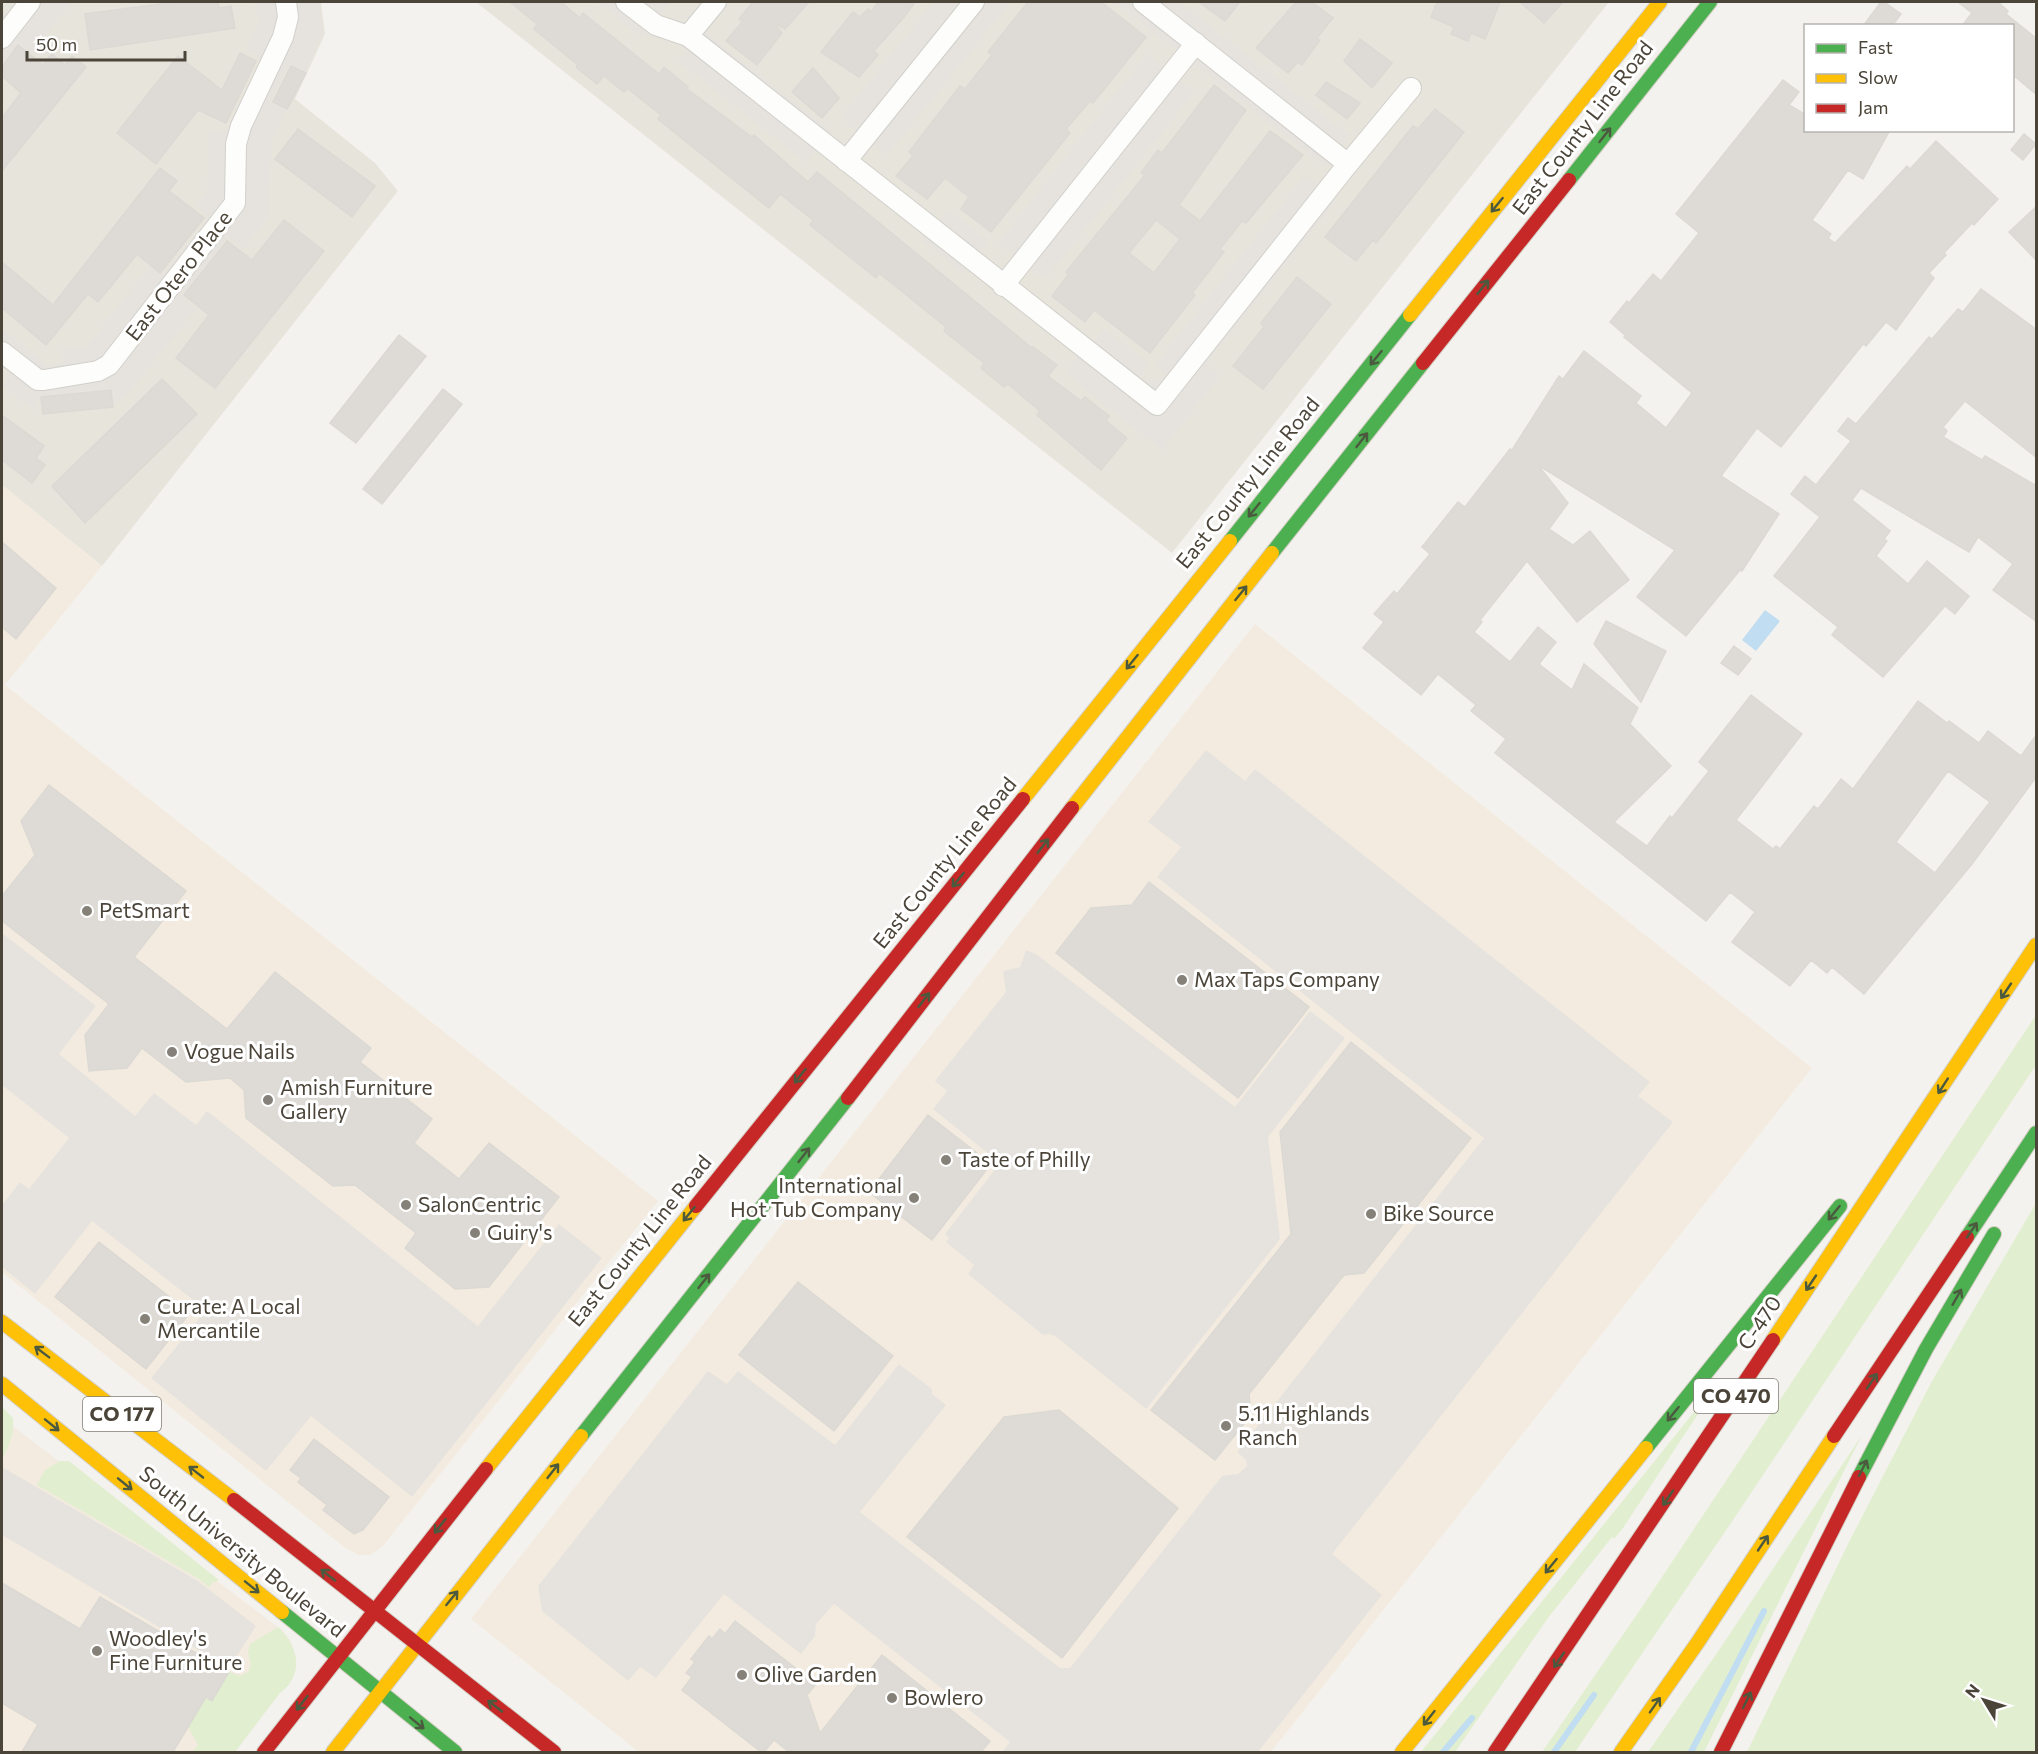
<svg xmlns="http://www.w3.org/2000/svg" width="2038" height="1754" viewBox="0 0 2038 1754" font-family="Commissioner,sans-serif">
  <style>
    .residential { fill: #e7e4dc }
    .commercial { fill: #f3ebdf }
    .green { fill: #e1eecf }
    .parking { fill: #e6e3df }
    .water { fill: #c0ddf1 }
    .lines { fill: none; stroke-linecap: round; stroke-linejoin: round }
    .stream { stroke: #c0ddf1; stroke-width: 6 }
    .building { fill: #dedbd6; stroke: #dcd9d4; stroke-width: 1.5; fill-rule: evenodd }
    .street-casing { stroke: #d2d0cb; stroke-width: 22 }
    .fast-casing { stroke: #d3cfc5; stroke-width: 16 }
    .slow-casing { stroke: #d3cfc5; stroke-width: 16 }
    .jam-casing { stroke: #d3cfc5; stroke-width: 16 }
    .street { stroke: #fdfdfc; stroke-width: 20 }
    .fast { stroke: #4caf50; stroke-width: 14 }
    .slow { stroke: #ffc107; stroke-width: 14 }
    .jam { stroke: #c62828; stroke-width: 14 }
    .oneway { stroke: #4b593e }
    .poi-dot { fill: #868178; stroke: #fff; stroke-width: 2 }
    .labels { text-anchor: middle; stroke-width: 6; stroke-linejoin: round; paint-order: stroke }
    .shield { fill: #fff; stroke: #817c74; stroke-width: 1.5 }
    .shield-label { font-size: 20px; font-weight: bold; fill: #4b4439 }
    .street-label { font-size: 21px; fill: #4b4439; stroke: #fff }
    .poi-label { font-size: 21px; fill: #4b4439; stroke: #fff; text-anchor: start }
  </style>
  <rect width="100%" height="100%" fill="#f4f2ee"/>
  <!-- residential -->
  <g class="residential">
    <path d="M2,2h319l4,32 -30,65 80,64 23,28 -296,375 -100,-81z"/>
    <path d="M476,2h1133l-437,551z"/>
  </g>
  <!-- commercial -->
  <g class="commercial">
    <path d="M2,485l100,81 -97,119 653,516 -276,346 -12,8h-12l-14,-8 -342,-275z"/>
    <path d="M1255,624l557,444 -541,684h-632l-168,-133z"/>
    <path d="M2,1418l281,213 7,9 6,16v14l-61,82h-233z"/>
  </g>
  <!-- green -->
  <g class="green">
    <path d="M2036,1015v50l-305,458 -156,229h-33l98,-142z"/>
    <path d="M2036,1203v549h-289l101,-208 84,-163z"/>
    <path d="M2,1407l11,11c1,17 -3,26 -11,41z"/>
    <path d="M1694,1412l4,2 -75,114 -9,11 -2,-2 -64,81 -93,134h-34z"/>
    <path d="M1862,1435l-158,317h-56l71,-102z"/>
    <path d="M60,1461h9l150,119 -7,3 -3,4 -10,-8 -162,-94 8,-15z"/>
    <path d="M278,1627c20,18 27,48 2,66l-45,59h-43l6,-7 -10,-18 18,-30 5,4 18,-29 11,4 8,-4 3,-7 -3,-13 2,-8z"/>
  </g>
  <!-- parking -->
  <g class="parking">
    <path d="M14,2h57l-39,50 -14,-9 -16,22v-48z"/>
    <path d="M255,2h63l5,30 -17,39 -17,-7 -19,38 16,8 -15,31 -1,73 -26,35 -16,-12 -46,59 14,13 -71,88 -10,6 -5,-15 -69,8 -7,14 -32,-24 9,-14 -9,-8v-35l47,37 15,-3 -3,-14 26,-3 64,-81 13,9 45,-56 -12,-11 10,-15 2,-60 18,-1 34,-70 -15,-11 13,-28z"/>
    <path d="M598,2h70l1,1 -28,33z"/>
    <path d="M934,2h76l-123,153 -46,-37z"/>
    <path d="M1115,2h64l171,134 -25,31z"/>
    <path d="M702,30l129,101 -25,31 -128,-101z"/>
    <path d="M1147,54l47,38 -149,188 -47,-37z"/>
    <path d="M1305,175l31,25 -130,164 14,12 -58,74 -97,-77 25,-32 3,2 11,-15 45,36 -9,12 7,5 17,-3 2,-3 -11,-10z"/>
    <path d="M948,210l40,31 -25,32 -40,-32z"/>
    <path d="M1206,750l39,31 10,-12 395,313 -12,14 35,26 -341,432 50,41 -124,157h-256l8,-10 -176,-138 -18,20 -1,12 -14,18 -77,-60 -68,84 -16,-11 -12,14 -86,-70 -4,-25 170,-215 19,13 11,-13 97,74 64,-81 33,25v5l14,11 -86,107 200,156h10l152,-192 16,-2 9,-8 -1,-6 -9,-8 247,-314 -327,-261 24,-30 -33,-25z"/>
    <path d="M2,933l94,73 -37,48 76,62 19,-23 42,32 11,-14 271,215 81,-102 43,34 -190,239 -101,-81 -45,55 -115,-93 55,-68 -114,-89 -57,73 -33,-27v-62l18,-23 9,7 40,-51 -67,-53z"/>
    <path d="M1026,950l10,4 199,153 75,-96 35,27 -77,99 12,102 -134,170 -91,-73 -5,-2 -7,1 -75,-61 6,-9 -28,-23 3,-4 -4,-4 55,-71 -67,-54 14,-18 -12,-10 71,-89 -3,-21 17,-4z"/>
    <path d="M2,1467l196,114 58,45 -27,42 -227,-133z"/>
  </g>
  <!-- water -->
  <path class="water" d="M1765,610l15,11 -24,30 -14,-11z"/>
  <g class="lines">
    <!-- stream -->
    <g class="stream">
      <path d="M1443,1752l29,-34"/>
      <path d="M1554,1752l40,-57"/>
      <path d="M1691,1752l73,-141"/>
    </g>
  </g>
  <!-- building -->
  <g class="building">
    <path d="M176,2h42l1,6 12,-2 4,22 -145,22 -5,-36z"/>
    <path d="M510,2h51l19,16 3,-5 76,61 5,-7 24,20 -1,2 65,48 2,-2 54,47 9,-10 215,176 1,-1 24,18 -9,11 33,25 4,-4 24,19 -3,5 21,17 -26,32 -64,-55 3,-4 -32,-27 -4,3 -23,-19 3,-5 -40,-32 2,-4 -67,-54 -3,5 -66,-53 3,-5 -33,-26 -11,14 -111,-89 3,-4 -34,-27 -3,4 -20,-16 -7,8 -21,-17 2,-2 -44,-36 3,-5z"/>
    <path d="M753,2h56l-24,27 -11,-6 8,10 -25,32 -31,-24 17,-20 -4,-2z"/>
    <path d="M878,2h37l-10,14 -31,35 4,4 -19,22 -38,-25 32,-40 7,5 8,-8 3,3z"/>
    <path d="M1028,2h73l45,35 -53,66 -3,-2 -24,28 4,4 -79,99 -30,-23 8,-12 -24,-19 -18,21 -31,-23 17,-20 -4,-4 51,-66 5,3 27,-34 -4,-3z"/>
    <path d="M1199,2h41l-15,19z"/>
    <path d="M1296,2h16l21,16 -16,20 3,2 -18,25 -4,-3 -10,11 -32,-25z"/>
    <path d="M1437,2h63l-15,37 -14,-6 -3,8 -17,-7 3,-7 -23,-10z"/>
    <path d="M1520,2h43l-19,21z"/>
    <path d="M1881,2h3l17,12 -9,12h-29z"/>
    <path d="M1958,2h40l10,9 -2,3 31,25v56l-24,-20v-49h-51l10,-13z"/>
    <path d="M1360,39l32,24 -20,25 -28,-27z"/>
    <path d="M18,45l25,20 9,-11 13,11 7,-9 14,11 -84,104v-53l19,-25 -19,-17v-9z"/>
    <path d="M240,53l16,8 -30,62 -28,-13 -42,54 -39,-31 61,-77 44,34z"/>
    <path d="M291,66l15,7 -19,36 -14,-7z"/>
    <path d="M813,68l26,30 -17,20 -30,-26z"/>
    <path d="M1783,80l16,12 -10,13 17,10v15h84l-27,49 -15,-9 -36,50 19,14 -3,4 7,5 72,-77 3,3 26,-28 62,58 -24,26 -2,-2 -28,30 2,2 -17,18 5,5 -38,52 -10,-8 -20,24 -3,-2 -82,103 -24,-19 -36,48 58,38 -37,57 -2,-1 -54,66 -49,-39 38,-47 -137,-85 30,38 -19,26 24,16 17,-14 39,49 -52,42 -50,-61 -47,59 2,2 -8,10 36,30 28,-35 18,15 -17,22 33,26 12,-26 54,44 -8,16 41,42 -57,56 33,24 23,-30 2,2 37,-47 -10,-9 52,-67 51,39 -66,86 37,29 3,-3 4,3 34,-43 4,3 23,-30 12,10 65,-88 29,22 2,-2 30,22 9,-12 33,25 16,-22v42l-65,88 -108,130 -32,-27 -5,6 -16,-13 -21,26 -58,-44 23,-30 -25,-20 -24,29 -211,-168 11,-14 -35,-28 5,-6 -38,-31 -17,21 -58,-47 21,-26 -10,-8 20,-23 3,3 33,-40 -8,-7 36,-45 7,5 45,-58 2,1 47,-74 4,3 21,-28 57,45 -5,7 30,25 26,-35 -68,-56 1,-2 -15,-13 17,-21 2,2 24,-29 8,7 38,-48 -23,-19zM1948,771l42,31 -55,71 -39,-31z"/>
    <path d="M1326,82l34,21 -13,16 -31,-24z"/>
    <path d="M1214,85l32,25 -67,95 21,16 70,-90 33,24 -57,68 -4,-2 -22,28 4,3 -32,41 3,2 -45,58 -56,-43 -9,12 -33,-26 17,-22 -3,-2 79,-97 -4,-2 17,-23 4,3zM1156,220l24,19 -26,34 -25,-20z"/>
    <path d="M1435,109l29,23 -88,111 -3,-3 -17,21 -31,-24 88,-111 5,3z"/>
    <path d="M298,129l77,57 -23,31 -77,-58z"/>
    <path d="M2024,134l12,10 -13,16 -12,-10z"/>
    <path d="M160,168l17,13 -8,10 35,27 -44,55 -23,-19 -39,48 -10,-8 -42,51 -44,-37v-46l51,43z"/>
    <path d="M2037,206v55l-28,-29z"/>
    <path d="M284,220l40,31 -109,137 -39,-30 33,-43 -25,-20 43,-54 25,19z"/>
    <path d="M1297,277l34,27 -68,85 -30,-23 31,-39 -3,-4z"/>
    <path d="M1981,289l56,41v128l-72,-57 -22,26 4,4 -4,6 39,23 3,-4 52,30v136l-44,-32 20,-26 -35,-27 -9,15 -108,-64 -9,12 38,31 -6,8 3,2 -11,15 32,28 19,-23 42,35 -14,18 -10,-8 -62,71 -51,-42 6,-8 -64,-51 46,-59 -29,-23 14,-18 11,9 35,-44 -13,-10 10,-13 8,6 73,-87 3,2 26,-30 5,3z"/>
    <path d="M399,335l27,21 -70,87 -26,-20z"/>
    <path d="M162,379l35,35 -112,109 -33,-37z"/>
    <path d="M443,389l19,15 -80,100 -19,-15z"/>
    <path d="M111,390l2,17 -70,7 -2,-17z"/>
    <path d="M2,415l42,31 -8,12 9,7 -13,18 -30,-23z"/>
    <path d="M2,542l54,46 -40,51 -14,-12z"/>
    <path d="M1606,621l60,30 -25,51 -47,-58z"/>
    <path d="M1734,646l17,13 -13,16 -17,-12z"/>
    <path d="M49,785l137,106 -52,66 93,72 48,-57 96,76 -11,14 72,57 -18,24 45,36 30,-36 70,54 -70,90 -34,2 -50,-41 11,-15 -61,-48 -22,1 -87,-68 -2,-28 -14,-12 -44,4 -44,-34 -15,20 -38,3 -4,-36 24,-31 -107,-83v-25l33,-41 -14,-34z"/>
    <path d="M1149,882l160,125 -71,91 -182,-145 35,-45 41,-3z"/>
    <path d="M1351,1042l120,96 -107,135 -20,2 -95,119 2,21 -36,45 -64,-50 140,-176 -11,-102z"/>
    <path d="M928,1115l63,49 -59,76 -63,-48z"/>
    <path d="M99,1242l91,71 -44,56 -91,-72z"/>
    <path d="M798,1282l95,74 -59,75 -95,-76z"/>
    <path d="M1059,1410l119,98 -116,150 -155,-121 97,-120z"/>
    <path d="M314,1439l75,58 -26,33 -9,4 -31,-24 4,-5 -29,-23 3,-4 -11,-8z"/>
    <path d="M2,1583l78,46 20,-32 129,75 -17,29 -6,-4 -33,55h-151l16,-28 -36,-21z"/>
    <path d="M735,1621l81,63 -9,11 13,38 62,-78 108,86 -9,11h-192l-15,-12 -10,12h-3l-79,-62 10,-13 -6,-4 9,-11 -4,-3 18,-23 3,3 8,-10 5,5z"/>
  </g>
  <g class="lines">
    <!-- street casing -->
    <g class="street-casing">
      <g id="street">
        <path d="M626,2l30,23 32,11 469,369 191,-241 -205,-162"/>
        <path d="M688,36l28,-34"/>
        <path d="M2,38l28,-36"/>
        <path d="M846,161l128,-159"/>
        <path d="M1348,164l63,-76"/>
        <path d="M1003,286l193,-243"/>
        <path d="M2,352l36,28h6l54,-9 11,-6 126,-162 1,-59 5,-18 42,-89 5,-20 -2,-15"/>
      </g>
    </g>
    <!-- fast casing -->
    <g class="fast-casing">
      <g id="fast">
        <path d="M1569,180l141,-178"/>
        <path d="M1230,541l180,-226"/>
        <path d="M1272,553l151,-190"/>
        <path d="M1967,1237l69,-104"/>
        <path d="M581,1436l267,-338"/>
        <path d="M1646,1448l194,-242"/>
        <path d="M1859,1477l67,-128 68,-115"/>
        <path d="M282,1612l173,140"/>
      </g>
    </g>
    <!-- slow casing -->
    <g class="slow-casing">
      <g id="slow">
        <path d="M1410,315l250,-313"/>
        <path d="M1023,799l207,-258"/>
        <path d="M1072,808l200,-255"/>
        <path d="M2,1322l232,178"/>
        <path d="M1773,1340l263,-395"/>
        <path d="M2,1384l280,228"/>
        <path d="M486,1469l210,-263"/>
        <path d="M333,1752l248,-316"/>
        <path d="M1402,1752l244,-304"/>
        <path d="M1621,1752l77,-110 136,-206"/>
      </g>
    </g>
    <!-- jam casing -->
    <g class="jam-casing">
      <g id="jam">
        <path d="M1423,363l146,-183"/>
        <path d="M848,1098l224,-290"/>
        <path d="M696,1206l327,-407"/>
        <path d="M1834,1436l133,-199"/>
        <path d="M234,1500l320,252"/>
        <path d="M264,1752l222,-283"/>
        <path d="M1495,1752l278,-412"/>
        <path d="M1721,1752l138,-275"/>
      </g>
    </g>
    <!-- street -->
    <use href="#street" class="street"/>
    <!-- fast -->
    <use href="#fast" class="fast"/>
    <!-- slow -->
    <use href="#slow" class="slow"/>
    <!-- jam -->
    <use href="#jam" class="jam"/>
  </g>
  <!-- one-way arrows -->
  <defs><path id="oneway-shaft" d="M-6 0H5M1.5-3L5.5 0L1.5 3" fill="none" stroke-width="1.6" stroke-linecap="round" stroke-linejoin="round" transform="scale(1.5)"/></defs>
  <g class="oneway">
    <use href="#oneway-shaft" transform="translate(1605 135) rotate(-52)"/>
    <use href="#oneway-shaft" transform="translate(1497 205) rotate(129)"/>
    <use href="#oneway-shaft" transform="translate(1483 287) rotate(-52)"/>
    <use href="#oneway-shaft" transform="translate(1376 358) rotate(129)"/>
    <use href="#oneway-shaft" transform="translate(1362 440) rotate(-52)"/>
    <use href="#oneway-shaft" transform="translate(1254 510) rotate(129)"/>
    <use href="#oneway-shaft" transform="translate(1241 593) rotate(-51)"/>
    <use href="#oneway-shaft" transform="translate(1132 662) rotate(129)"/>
    <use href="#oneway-shaft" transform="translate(1043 846) rotate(-52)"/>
    <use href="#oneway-shaft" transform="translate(958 880) rotate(129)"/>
    <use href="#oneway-shaft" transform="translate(2006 991) rotate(124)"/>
    <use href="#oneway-shaft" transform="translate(924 1000) rotate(-52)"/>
    <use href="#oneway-shaft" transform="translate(800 1076) rotate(129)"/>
    <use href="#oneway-shaft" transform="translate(1943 1086) rotate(123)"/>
    <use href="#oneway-shaft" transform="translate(804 1155) rotate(-52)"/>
    <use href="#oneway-shaft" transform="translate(1834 1213) rotate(129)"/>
    <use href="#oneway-shaft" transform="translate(689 1214) rotate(129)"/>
    <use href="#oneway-shaft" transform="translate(1972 1230) rotate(-56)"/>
    <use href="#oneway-shaft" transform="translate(704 1281) rotate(-52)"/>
    <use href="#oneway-shaft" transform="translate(1811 1283) rotate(124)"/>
    <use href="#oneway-shaft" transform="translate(1957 1297) rotate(-60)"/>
    <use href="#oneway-shaft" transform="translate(42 1352) rotate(-143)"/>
    <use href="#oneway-shaft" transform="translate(1872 1381) rotate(-56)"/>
    <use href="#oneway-shaft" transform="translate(1673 1414) rotate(129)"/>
    <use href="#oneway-shaft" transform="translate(52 1425) rotate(39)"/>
    <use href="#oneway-shaft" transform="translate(1863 1468) rotate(-63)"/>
    <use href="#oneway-shaft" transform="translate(553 1471) rotate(-52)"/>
    <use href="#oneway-shaft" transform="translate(196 1472) rotate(-142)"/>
    <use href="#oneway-shaft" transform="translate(125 1484) rotate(39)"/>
    <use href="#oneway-shaft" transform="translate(1668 1498) rotate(124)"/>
    <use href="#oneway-shaft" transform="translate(440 1526) rotate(128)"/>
    <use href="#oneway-shaft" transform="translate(1763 1543) rotate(-56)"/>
    <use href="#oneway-shaft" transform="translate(1551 1566) rotate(129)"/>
    <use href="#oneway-shaft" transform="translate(328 1575) rotate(-142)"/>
    <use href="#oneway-shaft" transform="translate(252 1587) rotate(39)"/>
    <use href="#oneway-shaft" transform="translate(452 1598) rotate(-51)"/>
    <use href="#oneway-shaft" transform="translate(1559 1660) rotate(124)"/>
    <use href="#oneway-shaft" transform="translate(1747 1700) rotate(-64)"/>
    <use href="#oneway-shaft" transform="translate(302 1703) rotate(128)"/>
    <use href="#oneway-shaft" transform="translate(1655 1705) rotate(-55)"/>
    <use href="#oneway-shaft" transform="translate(495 1706) rotate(-142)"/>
    <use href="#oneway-shaft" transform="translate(1429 1718) rotate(128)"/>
    <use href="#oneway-shaft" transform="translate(417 1723) rotate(39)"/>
  </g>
  <!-- markers -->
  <g class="poi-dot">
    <circle cx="87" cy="911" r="6"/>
    <circle cx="1182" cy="980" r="6"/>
    <circle cx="172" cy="1052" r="6"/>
    <circle cx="268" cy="1100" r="6"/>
    <circle cx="946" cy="1160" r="6"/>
    <circle cx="914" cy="1198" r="6"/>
    <circle cx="406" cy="1205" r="6"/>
    <circle cx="1371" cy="1214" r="6"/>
    <circle cx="475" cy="1233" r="6"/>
    <circle cx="145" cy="1319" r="6"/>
    <circle cx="1226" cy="1426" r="6"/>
    <circle cx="97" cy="1651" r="6"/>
    <circle cx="742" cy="1675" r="6"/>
    <circle cx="892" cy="1698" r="6"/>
  </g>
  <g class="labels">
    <!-- shield labels -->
    <g class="shield">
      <rect x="1694" y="1379" width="84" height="34" rx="4.5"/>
      <rect x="83" y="1397" width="78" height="34" rx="4.5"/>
    </g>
    <g class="shield-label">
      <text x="1736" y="1403">CO 470</text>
      <text x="122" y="1421">CO 177</text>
    </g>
    <!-- street labels -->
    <g class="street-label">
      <text transform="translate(1583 128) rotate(-52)" y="7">East County Line Road</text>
      <text transform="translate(179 276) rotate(-52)" y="7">East Otero Place</text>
      <text transform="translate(1248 483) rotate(-51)" y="7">East County Line Road</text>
      <text transform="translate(945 863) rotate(-51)" y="7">East County Line Road</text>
      <text transform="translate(640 1241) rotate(-51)" y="7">East County Line Road</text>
      <text transform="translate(1760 1323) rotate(-56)" y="7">C-470</text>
      <text transform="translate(242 1552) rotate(39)" y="7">South University Boulevard</text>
    </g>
    <!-- poi labels -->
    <g class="poi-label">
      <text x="99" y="918">PetSmart</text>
      <text x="1194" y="987">Max Taps Company</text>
      <text x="184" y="1059">Vogue Nails</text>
      <text x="280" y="1095">Amish Furniture<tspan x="280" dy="24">Gallery</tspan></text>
      <text x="958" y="1167">Taste of Philly</text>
      <text x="902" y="1193" text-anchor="end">International<tspan x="902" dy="24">Hot Tub Company</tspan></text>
      <text x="418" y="1212">SalonCentric</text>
      <text x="1383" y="1221">Bike Source</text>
      <text x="487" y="1240">Guiry's</text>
      <text x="157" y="1314">Curate: A Local<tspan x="157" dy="24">Mercantile</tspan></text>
      <text x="1238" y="1421">5.11 Highlands<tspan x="1238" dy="24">Ranch</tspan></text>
      <text x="109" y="1646">Woodley's<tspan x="109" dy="24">Fine Furniture</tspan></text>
      <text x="754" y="1682">Olive Garden</text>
      <text x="904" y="1705">Bowlero</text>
    </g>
  </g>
  <!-- border -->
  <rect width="2038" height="1754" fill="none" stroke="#4b4439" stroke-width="6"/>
  <!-- legend -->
  <rect x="1804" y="24" width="210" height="108" fill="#ffffff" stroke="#b7b4b0" stroke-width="1.5"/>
  <rect x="1816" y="44" width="30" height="9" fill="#4caf50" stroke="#b7b4b0" stroke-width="1.5"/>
  <text x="1858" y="54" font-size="18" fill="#4b4439">Fast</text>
  <rect x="1816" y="74" width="30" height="9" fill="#ffc107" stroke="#b7b4b0" stroke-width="1.5"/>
  <text x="1858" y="84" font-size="18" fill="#4b4439">Slow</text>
  <rect x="1816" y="104" width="30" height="9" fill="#c62828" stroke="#b7b4b0" stroke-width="1.5"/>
  <text x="1858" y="114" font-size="18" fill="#4b4439">Jam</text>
  <!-- north arrow -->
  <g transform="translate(1984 1700) rotate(308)" stroke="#ffffff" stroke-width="4.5" paint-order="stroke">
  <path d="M0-4.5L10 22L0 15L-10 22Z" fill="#4b4439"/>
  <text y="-9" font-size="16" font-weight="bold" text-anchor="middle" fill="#4b4439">N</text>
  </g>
  <!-- scale -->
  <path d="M27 51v9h158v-9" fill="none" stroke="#4b4439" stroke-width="3"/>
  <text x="36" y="51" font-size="18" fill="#4b4439" stroke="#ffffff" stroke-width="4.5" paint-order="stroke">50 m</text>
</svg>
